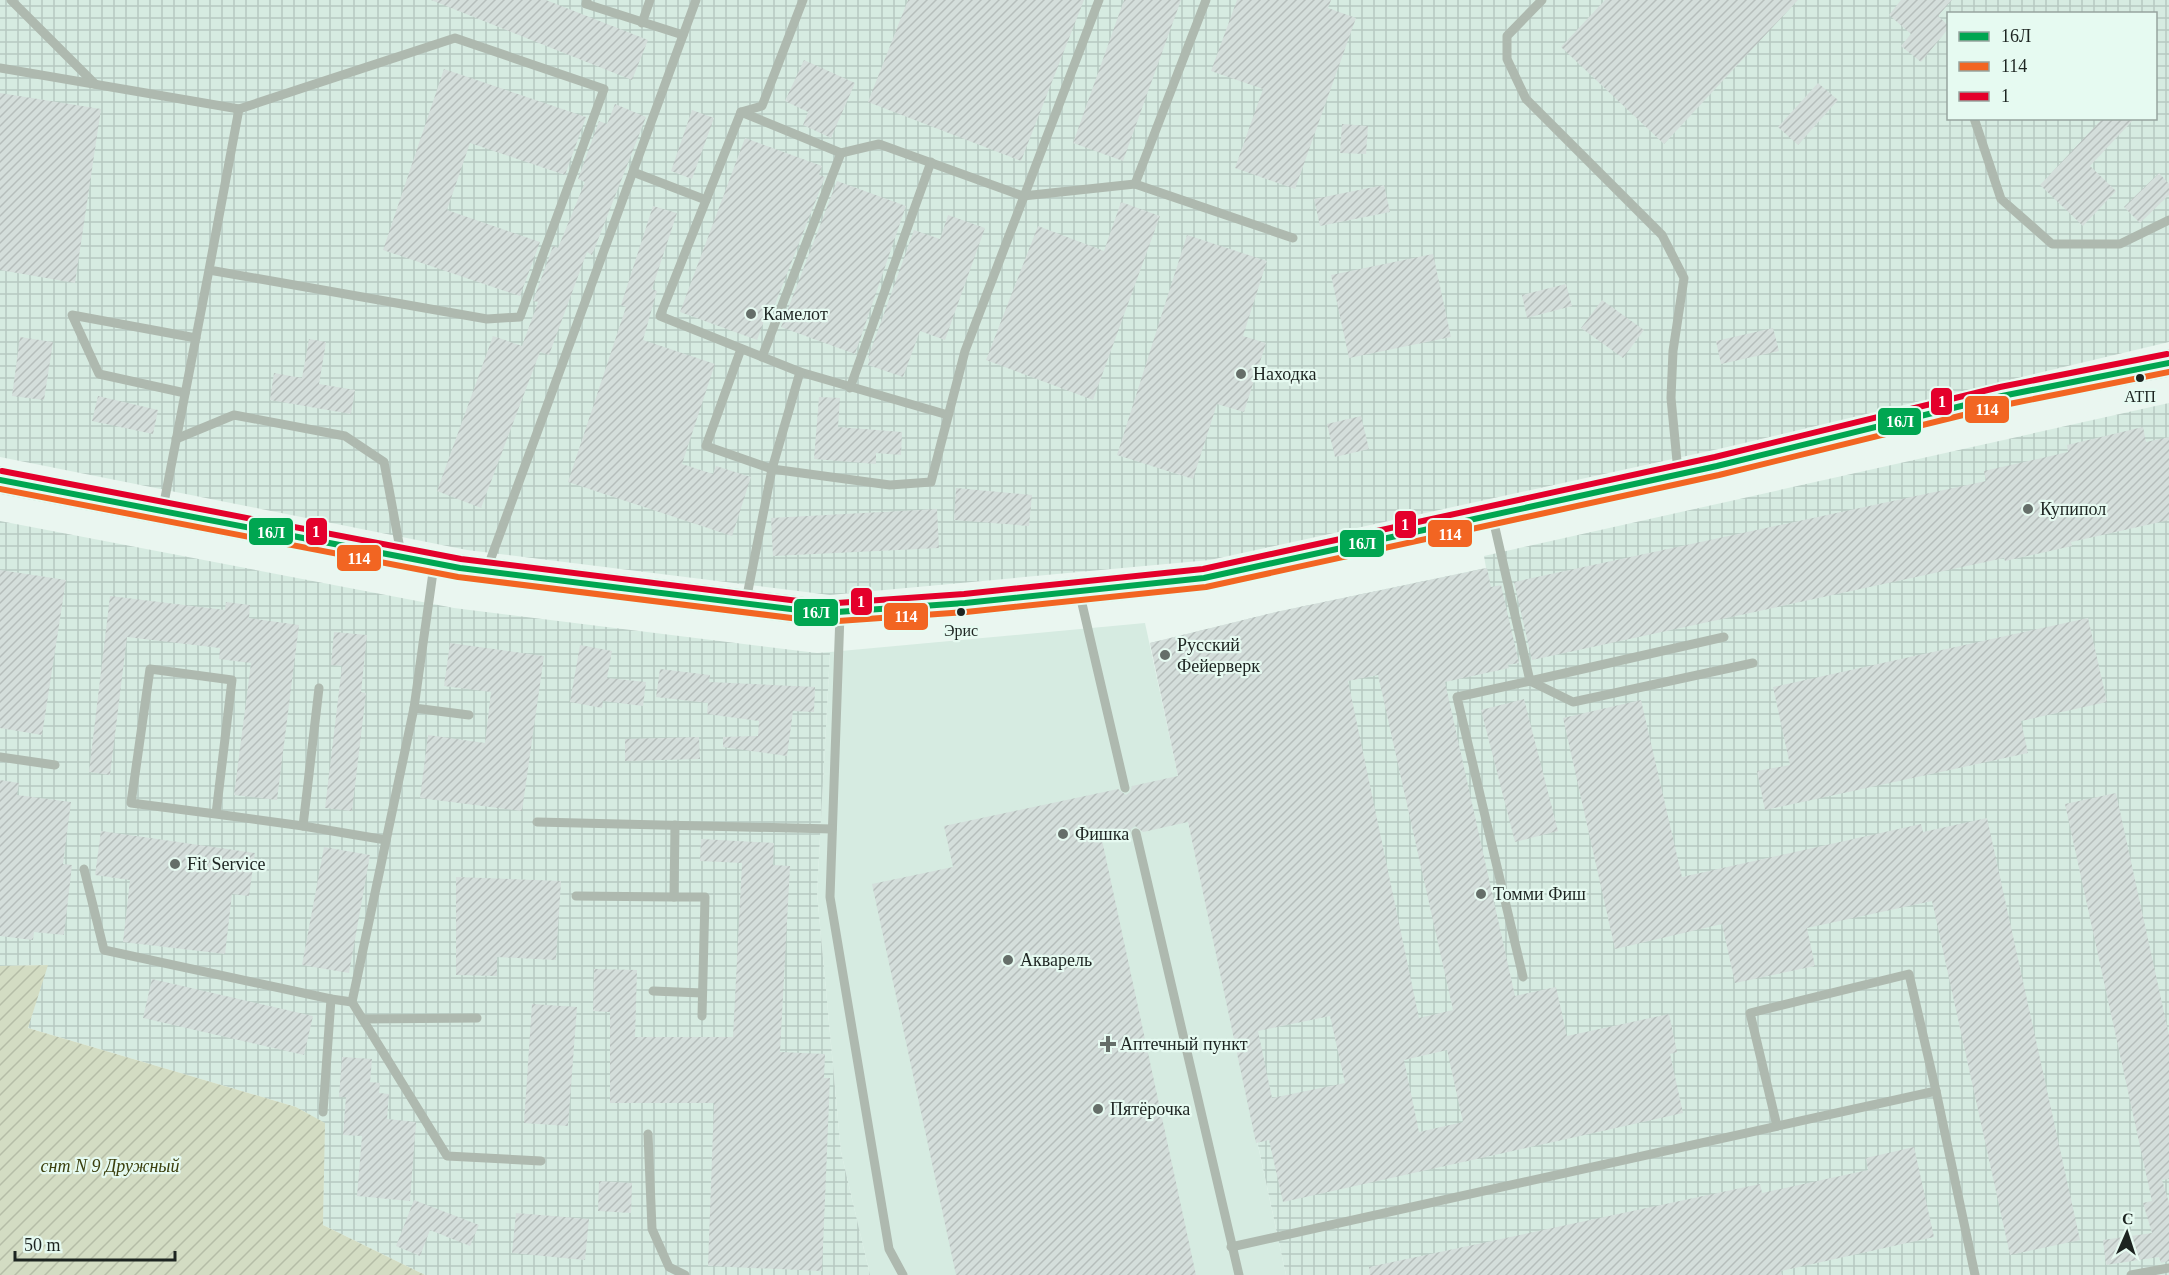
<svg xmlns="http://www.w3.org/2000/svg" width="2169" height="1275" viewBox="0 0 2169 1275" font-family="Georgia,serif">
  <style>
    .built { fill: #d6ebe1 }
    .industrial { fill: url(#industrial-grid); fill-rule: evenodd }
    .garden { fill: url(#garden-furrows) }
    .building { fill: url(#building-hatch); fill-rule: evenodd }
    .lines { fill: none; stroke-linecap: round; stroke-linejoin: round }
    .service { stroke: #aeb9af; stroke-width: 9 }
    .secondary { stroke: #adb8ae; stroke-width: 27 }
    .bus-1-casing { stroke: #e6faf1; stroke-width: 10 }
    .bus-2-casing { stroke: #e6faf1; stroke-width: 10 }
    .bus-3-casing { stroke: #e6faf1; stroke-width: 10 }
    .bus-1 { stroke: #00a651; stroke-width: 6 }
    .bus-2 { stroke: #f26522; stroke-width: 6 }
    .bus-3 { stroke: #e4002b; stroke-width: 6 }
    .poi-dot { fill: #656e69; stroke: #e6faf1; stroke-width: 2 }
    .bus-dot { fill: #1d2421; stroke: #e6faf1; stroke-width: 2 }
    .labels { text-anchor: middle; stroke-width: 4.5; stroke-linejoin: round; paint-order: stroke }
    .bus-label { font-size: 16px; fill: #1d2421; stroke: #e6faf1 }
    .poi-label { font-size: 18px; fill: #1d2421; stroke: #e6faf1; text-anchor: start }
    .park-label { font-size: 18px; font-style: italic; fill: #3a3f0d; stroke: #e6faf1 }
    .line-badge { stroke: #e6faf1; stroke-width: 2 }
    .badge-label { font-size: 16px; text-anchor: middle; font-weight: bold; fill: #fff }
  </style>
  <defs>
    <pattern id="industrial-grid" width="8" height="8" patternUnits="userSpaceOnUse" patternTransform="scale(1.5)"><rect width="8" height="8" fill="#d6ebe1"/><path d="M0 4h8M4 0v8" fill="none" stroke="#b7c9c1"/></pattern>
    <pattern id="garden-furrows" width="10" height="10" patternUnits="userSpaceOnUse" patternTransform="scale(1.5)"><rect width="10" height="10" fill="#d3dcc3"/><path d="M-1 1l2-2M0 10L10 0M9 11l2-2" fill="none" stroke="#b5bda7"/></pattern>
    <pattern id="building-hatch" width="6" height="6" patternUnits="userSpaceOnUse" patternTransform="scale(1.5)"><rect width="6" height="6" fill="#d4dedb"/><path d="M-1 1l2-2M0 6l6-6M5 7l2-2" fill="none" stroke="#b6bebc"/></pattern>
  </defs>
  <rect width="100%" height="100%" fill="#eaf6f0"/>
  <!-- built -->
  <path class="built" d="M1145,623l141,652h-416l-29,-123 -24,-259 13,-241z"/>
  <!-- industrial -->
  <g class="industrial">
    <path d="M0,0h2169v342l-446,106 -513,112 -380,35 -363,-45 -467,-93zM1948,14h208v104h-208z"/>
    <path d="M2169,403v872h-883l-136,-632 126,-31 210,-44 -2,-12z"/>
    <path d="M0,521l454,87 363,45 13,-1 -13,241 24,259 29,123h-445l-102,-50 1,-102 -28,-16 -268,-79 19,-63 -47,1z"/>
  </g>
  <!-- garden -->
  <path class="garden" d="M48,965l-20,63 268,79 29,16 -2,102 102,50h-425v-309z"/>
  <!-- building -->
  <g class="building">
    <path d="M431,0h115l102,40 -16,40z"/>
    <path d="M908,0h176l-63,161 -153,-59z"/>
    <path d="M1124,0h57l-58,161 -50,-18z"/>
    <path d="M1237,0h94l-3,8 28,10 -61,171 -60,-21 28,-79 -52,-18z"/>
    <path d="M1605,0h193l-134,144 -103,-97z"/>
    <path d="M1901,0h51l-14,16 10,9v4l-27,33 -20,-16 10,-12 -22,-19z"/>
    <path d="M804,60l51,23 -24,55 -28,-13 5,-13 -23,-11z"/>
    <path d="M444,69l142,48 -21,58 -95,-32 -23,67 93,32 -20,54 -137,-46z"/>
    <path d="M1818,83l20,17 -40,45 -20,-18z"/>
    <path d="M0,93l101,16 -26,174 -75,-13z"/>
    <path d="M615,104l31,13 -54,138 -5,-3 -38,103 -9,-3 -59,156 -44,-17 56,-155 29,10 16,-44 -5,-1 20,-55 5,2 27,-66 -7,-3 21,-58 8,3z"/>
    <path d="M692,110l22,8 -22,61 -21,-8z"/>
    <path d="M2103,118h32l-45,48 26,25 -33,35 -43,-41z"/>
    <path d="M1342,124l26,2 -2,28 -26,-1z"/>
    <path d="M745,138l77,28 -3,9 6,2 -57,145 -4,-1 -7,19 -77,-28z"/>
    <path d="M2159,173l10,11v11l-29,28 -16,-16z"/>
    <path d="M837,181l69,25 -51,148 -74,-27z"/>
    <path d="M1384,185l6,27 -70,14 -6,-27z"/>
    <path d="M1121,202l39,14 -67,184 -107,-40 52,-134 66,25z"/>
    <path d="M653,206l24,7 -25,76 5,2 -14,49 72,24 -33,100 31,10 3,-8 35,11 -19,59 -164,-54 58,-175 -5,-2z"/>
    <path d="M948,215l37,13 -40,112 -25,-9 -17,46 -35,-12 2,-6 -2,-1 46,-128 26,9z"/>
    <path d="M1187,235l80,26 -24,75 23,7 -22,69 -27,-8 -24,75 -76,-24z"/>
    <path d="M1433,254l18,83 -102,21 -18,-83z"/>
    <path d="M1566,284l6,22 -45,12 -5,-23z"/>
    <path d="M1602,300l42,30 -21,28 -42,-30z"/>
    <path d="M1773,328l6,23 -58,13 -5,-23z"/>
    <path d="M20,337l33,5 -9,58 -32,-4z"/>
    <path d="M309,339l17,3 -7,42 36,6 -4,24 -81,-14 4,-27 28,5z"/>
    <path d="M98,396l60,14 -5,24 -61,-13z"/>
    <path d="M819,397l21,1 -2,29 64,5 -1,23 -25,-2v11l-62,-5z"/>
    <path d="M1361,416l8,33 -34,8 -8,-33z"/>
    <path d="M2143,427l3,15 23,-5v83l-98,22 1,4 -67,15 -1,-3 -472,102 -18,-78 472,-101 -2,-10 84,-19 -1,-7z"/>
    <path d="M956,488l76,7 -3,31 -75,-6z"/>
    <path d="M937,509l2,39 -166,8 -2,-38z"/>
    <path d="M1487,568l4,19 10,-2 18,78 -11,2 1,3 -64,14 70,314 41,-9 11,49 102,-22 8,38 -7,2 13,59 -400,89 -14,-62 -13,3 -68,-321 -45,10 -8,-6 -4,3 -2,6 -27,5 94,435h-240l-84,-391 81,-17 -9,-41 174,-37 8,6 4,-3 2,-6 46,-10 -28,-133 126,-31zM1378,675l75,335 -34,8 -71,-337zM1330,1016l15,67 -73,15 -14,-67zM1447,1050l16,72 -44,10 -15,-72z"/>
    <path d="M0,570l66,10 -24,155 -42,-7z"/>
    <path d="M110,596l115,14 1,-8 24,3 -1,13 50,7 -22,175 -43,-5 17,-132 -32,-4 1,-11 -93,-11 -17,138 -21,-3z"/>
    <path d="M2088,618l19,84 -86,19 7,32 -263,57 -8,-39 33,-6 -17,-78z"/>
    <path d="M334,632l33,3 -6,57 5,1 -14,118 -27,-3 17,-142 -11,-1z"/>
    <path d="M450,643l94,13 -22,155 -102,-13 8,-63 57,8 6,-51 -47,-6z"/>
    <path d="M580,645l32,6 -5,27 39,4 -3,24 -40,-5 -1,7 -32,-6z"/>
    <path d="M660,669l50,6 -1,7 106,5 -1,25 -21,-1 -6,45 -64,-9v-10l35,-1 1,-15 -52,-7 1,-11 -52,-6z"/>
    <path d="M1524,699l34,132 -43,11 -34,-132z"/>
    <path d="M1641,700l41,177 239,-53 2,8 64,-14 93,422 -70,15 -78,-354 -125,27 8,38 -80,17 -13,-59 -107,25 -52,-231z"/>
    <path d="M699,737l1,22 -75,2v-22z"/>
    <path d="M0,780l19,3 -2,12 54,7 -8,62 9,1 -8,70 -30,-3 -1,8 -33,-4z"/>
    <path d="M2116,793l53,242v144l-7,1 7,23v58l-8,2 -2,-6 -53,8 -3,-25 49,-7 -9,-30 9,-2 -87,-397z"/>
    <path d="M101,831l154,22 -6,43 -17,-2 -7,60 -102,-12 7,-62 -35,-5z"/>
    <path d="M701,839l73,4 -1,22 17,1 -10,186 45,2 -1,24h6l-8,193 -114,-5 6,-163h-104v-91l-17,-1 1,-42 43,1 -2,67h98l9,-174 -42,-2z"/>
    <path d="M324,847l46,8 -21,118 -47,-8z"/>
    <path d="M456,877l105,4 -5,79 -59,-3v19l-41,-1z"/>
    <path d="M152,979l161,37 -9,39 -161,-37z"/>
    <path d="M532,1004l45,3 -9,119 -44,-3z"/>
    <path d="M342,1057l30,2 -2,23 10,1 -1,10 10,1 -2,25 29,3 -6,79 -53,-5 5,-60 -19,-1 3,-38h-7z"/>
    <path d="M1914,1147l20,90 -153,34 1,4h-412l-1,-8 391,-83 2,9 106,-23 -2,-12z"/>
    <path d="M599,1181l33,2 -1,30 -33,-2z"/>
    <path d="M414,1200l65,25 -9,21 -40,-16 -10,26 -24,-10z"/>
    <path d="M516,1213l73,6 -4,41 -73,-7z"/>
  </g>
  <g class="lines">
    <!-- service -->
    <g class="service">
      <path d="M11,0l84,84"/>
      <path d="M587,0l-1,4 97,31"/>
      <path d="M1542,0l-35,36v23l19,40 136,136 22,43 -11,73 -2,47 7,74"/>
      <path d="M642,23l8,-23"/>
      <path d="M0,68l239,41"/>
      <path d="M741,112l100,41 38,-9 144,52 112,-12 158,54"/>
      <path d="M1974,118l27,81 51,45h68l49,-24"/>
      <path d="M633,172l73,28"/>
      <path d="M1135,184l71,-184"/>
      <path d="M741,349l-35,97 66,23 118,16 41,-3 34,-131 134,-351"/>
      <path d="M762,357l79,-204"/>
      <path d="M800,372l148,43"/>
      <path d="M850,388l81,-226"/>
      <path d="M185,393l-86,-19 -27,-59 124,23"/>
      <path d="M176,439l58,-24 111,21 39,26 17,92"/>
      <path d="M163,508l46,-238 278,49 33,-2 84,-228 -149,-51 -216,71 -30,161"/>
      <path d="M1493,519l37,162 194,-44"/>
      <path d="M434,565l-20,143 55,7"/>
      <path d="M487,569l209,-569"/>
      <path d="M1080,595l45,193"/>
      <path d="M746,601l26,-132 28,-97 -140,-56 81,-204 21,-6 41,-106"/>
      <path d="M840,614l-10,283 59,352 14,26"/>
      <path d="M319,688l-16,138 83,14"/>
      <path d="M414,708l-62,294 95,154 94,5"/>
      <path d="M0,757l55,8"/>
      <path d="M216,814l-85,-11 19,-134 82,11 -16,134 87,12"/>
      <path d="M537,822l295,7"/>
      <path d="M1136,833l103,442"/>
      <path d="M84,869l20,81 227,49"/>
      <path d="M576,896l98,1 1,-72"/>
      <path d="M674,897h31l-3,119"/>
      <path d="M1523,977l-66,-280 73,-16 43,21 180,-39"/>
      <path d="M653,991l49,2"/>
      <path d="M363,1019l114,-1"/>
      <path d="M323,1112l8,-113 21,3"/>
      <path d="M1777,1126l-27,-113 159,-39 27,117"/>
      <path d="M648,1134l4,95 17,38 16,8"/>
      <path d="M1231,1247l705,-156 39,184"/>
      <path d="M2131,1275l38,-7"/>
    </g>
    <!-- secondary -->
    <path class="secondary" d="M0,480l460,88 363,45 142,-10 239,-25 513,-112 285,-70 167,-33"/>
    <!-- bus-1 casing -->
    <g class="bus-1-casing">
      <path id="bus-1" d="M0,480l460,88 363,45 142,-10 239,-25 513,-112 285,-70 167,-33"/>
    </g>
    <!-- bus-2 casing -->
    <g class="bus-2-casing">
      <path id="bus-2" d="M0,489l458,88 366,45 142,-10 240,-25 513,-112 285,-70 165,-33"/>
    </g>
    <!-- bus-3 casing -->
    <g class="bus-3-casing">
      <path id="bus-3" d="M2,471l459,88 362,45 141,-10 239,-25 512,-112 285,-70 167,-33"/>
    </g>
    <!-- bus-1 -->
    <use href="#bus-1" class="bus-1"/>
    <!-- bus-2 -->
    <use href="#bus-2" class="bus-2"/>
    <!-- bus-3 -->
    <use href="#bus-3" class="bus-3"/>
  </g>
  <!-- markers -->
  <g class="poi-dot">
    <circle cx="751" cy="314" r="6"/>
    <circle cx="1241" cy="374" r="6"/>
    <circle cx="2028" cy="509" r="6"/>
    <circle cx="1165" cy="655" r="6"/>
    <circle cx="1063" cy="834" r="6"/>
    <circle cx="175" cy="864" r="6"/>
    <circle cx="1481" cy="894" r="6"/>
    <circle cx="1008" cy="960" r="6"/>
    <path d="M1105 1035h6v6h6v6h-6v6h-6v-6h-6v-6h6z"/>
    <circle cx="1098" cy="1109" r="6"/>
  </g>
  <g class="bus-dot">
    <circle cx="2140" cy="378" r="5"/>
    <circle cx="961" cy="612" r="5"/>
  </g>
  <g class="labels">
    <!-- bus labels -->
    <g class="bus-label">
      <text x="2140" y="402">АТП</text>
      <text x="961" y="636">Эрис</text>
    </g>
    <!-- poi labels -->
    <g class="poi-label">
      <text x="763" y="320">Камелот</text>
      <text x="1253" y="380">Находка</text>
      <text x="2040" y="515">Купипол</text>
      <text x="1177" y="651">Русский<tspan x="1177" dy="21">Фейерверк</tspan></text>
      <text x="1075" y="840">Фишка</text>
      <text x="187" y="870">Fit Service</text>
      <text x="1493" y="900">Томми Фиш</text>
      <text x="1020" y="966">Акварель</text>
      <text x="1120" y="1050">Аптечный пункт</text>
      <text x="1110" y="1115">Пятёрочка</text>
    </g>
    <!-- park labels -->
    <g class="park-label">
      <text x="110" y="1172">снт N 9 Дружный</text>
    </g>
  </g>
  <g class="line-badge">
    <rect x="1930" y="387" width="23" height="29" rx="6" fill="#e4002b"/>
    <rect x="1964" y="395" width="46" height="29" rx="6" fill="#f26522"/>
    <rect x="1877" y="407" width="45" height="29" rx="6" fill="#00a651"/>
    <rect x="1394" y="510" width="23" height="29" rx="6" fill="#e4002b"/>
    <rect x="305" y="517" width="23" height="29" rx="6" fill="#e4002b"/>
    <rect x="248" y="517" width="46" height="29" rx="6" fill="#00a651"/>
    <rect x="1427" y="519" width="46" height="29" rx="6" fill="#f26522"/>
    <rect x="1339" y="529" width="46" height="29" rx="6" fill="#00a651"/>
    <rect x="336" y="544" width="46" height="28" rx="6" fill="#f26522"/>
    <rect x="850" y="587" width="23" height="29" rx="6" fill="#e4002b"/>
    <rect x="793" y="598" width="46" height="29" rx="6" fill="#00a651"/>
    <rect x="883" y="602" width="46" height="29" rx="6" fill="#f26522"/>
  </g>
  <g class="badge-label">
    <text x="1942" y="407">1</text>
    <text x="1987" y="415">114</text>
    <text x="1900" y="427">16Л</text>
    <text x="1405" y="530">1</text>
    <text x="316" y="537">1</text>
    <text x="271" y="538">16Л</text>
    <text x="1450" y="540">114</text>
    <text x="1362" y="549">16Л</text>
    <text x="359" y="564">114</text>
    <text x="861" y="607">1</text>
    <text x="816" y="618">16Л</text>
    <text x="906" y="622">114</text>
  </g>
  <!-- legend -->
  <rect x="1947" y="12" width="210" height="108" fill="#e6faf1" stroke="#96a49e" stroke-width="1.5"/>
  <rect x="1959" y="32" width="30" height="9" fill="#00a651" stroke="#96a49e" stroke-width="1.5"/>
  <text x="2001" y="42" font-size="18" fill="#1d2421">16Л</text>
  <rect x="1959" y="62" width="30" height="9" fill="#f26522" stroke="#96a49e" stroke-width="1.5"/>
  <text x="2001" y="72" font-size="18" fill="#1d2421">114</text>
  <rect x="1959" y="92" width="30" height="9" fill="#e4002b" stroke="#96a49e" stroke-width="1.5"/>
  <text x="2001" y="102" font-size="18" fill="#1d2421">1</text>
  <!-- north arrow -->
  <g transform="translate(2127 1233) rotate(3)" stroke="#e6faf1" stroke-width="4.5" paint-order="stroke">
  <path d="M0-4.5L10 22L0 15L-10 22Z" fill="#1d2421"/>
  <text y="-9" font-size="16" font-weight="bold" text-anchor="middle" fill="#1d2421">С</text>
  </g>
  <!-- scale -->
  <path d="M15 1251v9h160v-9" fill="none" stroke="#1d2421" stroke-width="3"/>
  <text x="24" y="1251" font-size="18" fill="#1d2421" stroke="#e6faf1" stroke-width="4.5" paint-order="stroke">50 m</text>
</svg>
